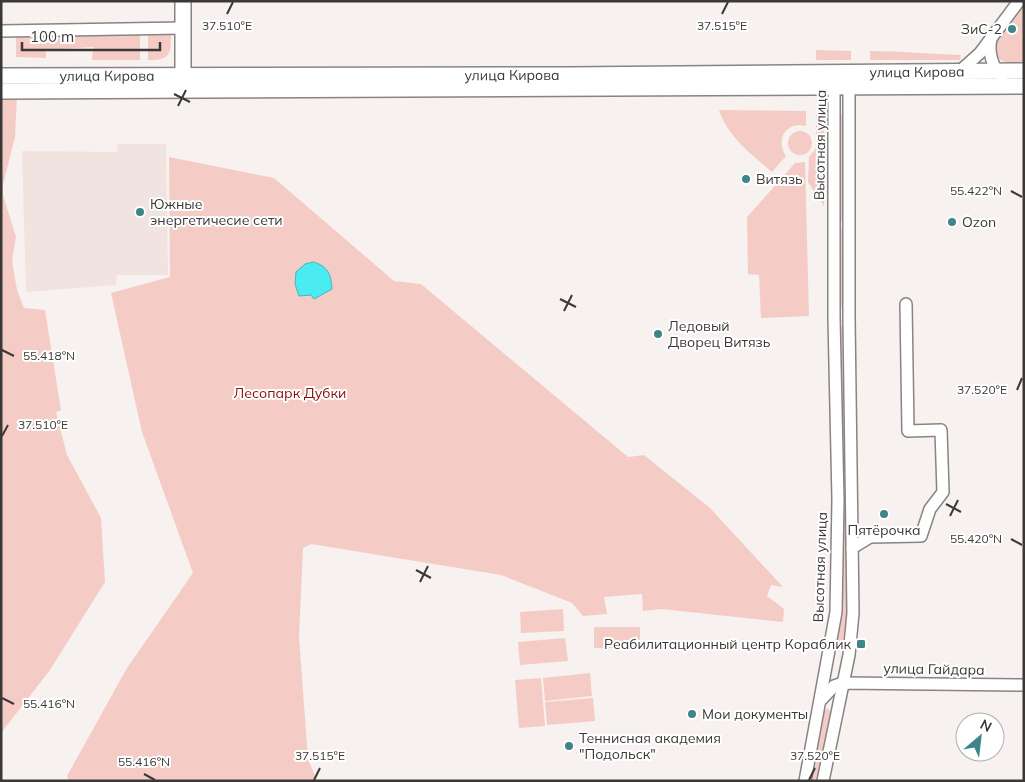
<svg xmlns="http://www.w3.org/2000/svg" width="1025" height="782" viewBox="0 0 1025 782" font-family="Mulish,sans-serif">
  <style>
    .built { fill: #f1e3e0 }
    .green { fill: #f5ccc5 }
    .water { fill: #4aecf2; stroke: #46b6ba }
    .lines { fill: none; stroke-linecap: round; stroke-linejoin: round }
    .minor-casing { stroke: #898483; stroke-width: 14 }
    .major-casing { stroke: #898483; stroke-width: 18 }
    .minor { stroke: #fff; stroke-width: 11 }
    .major { stroke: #fff; stroke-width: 15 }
    .ticks { fill: none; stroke: #3b3938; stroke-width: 2 }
    .poi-dot { fill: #3d8588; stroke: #fff; stroke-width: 2 }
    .labels { text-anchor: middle; stroke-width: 4; stroke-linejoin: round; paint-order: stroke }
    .poi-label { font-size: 14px; fill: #3b3938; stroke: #fff; text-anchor: start }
    .street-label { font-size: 14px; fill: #3b3938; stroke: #fff }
    .park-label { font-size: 14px; fill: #8c0b0c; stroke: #fff }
    .ticks-label { font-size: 12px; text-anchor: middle; fill: #3b3938; stroke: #fff; stroke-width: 4; stroke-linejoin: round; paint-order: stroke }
  </style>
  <rect width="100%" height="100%" fill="#f7f1f0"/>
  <!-- built -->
  <path class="built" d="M118,144h48l2,131h-51l-1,10 -90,7 -4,-141 95,1z"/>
  <!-- green -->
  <g class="green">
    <path d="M1024,4v60c-56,0 -17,-37 0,-60z"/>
    <path d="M140,31v29h-48l1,-13 -47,3v8l-30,-1v-22z"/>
    <path d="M148,31h23c0,21 1,30 -23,29z"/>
    <path d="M816,50l35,1v9h-35z"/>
    <path d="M870,51c30,0 60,3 91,4l-1,5h-90z"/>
    <path d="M1,95h16l-2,42 -12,48v10l13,42 -4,24 5,29 7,18 21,2 16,100 -5,2 11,43 34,63 4,64 -55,88 -49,63z"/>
    <path d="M719,110l87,1v15c-20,-5 -31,13 -20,30l-14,16c-21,-18 -44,-35 -53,-62z"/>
    <path d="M816,114h8v92l-16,-24 1,-25 7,-9z"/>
    <path d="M839,115h5l1,106h-5z"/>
    <circle cx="800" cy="143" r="12"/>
    <path d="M169,157l105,21 120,103 27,3 207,173 16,-2 66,53 73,79 -12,-2 -4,11 17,13 -1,13 -122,-13 -18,2 -1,-17 -38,3 3,17 -24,2 -11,-13 -71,-28 -190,-31 -8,4 -4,89 9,122 9,22h-248l-2,-5 60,-108 66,-95 -51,-141 -31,-139 59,-16z"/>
    <path d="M805,162l4,154 -48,2 -2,-43 -11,-1 -1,-57 48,-54z"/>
    <path d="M840,228h5l-1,78 -2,2 -2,-2z"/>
    <path d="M843,325l3,2 1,164 -2,2 -3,-2 -2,-164z"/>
    <path d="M845,513l3,1 -1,94 -5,43 -6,-1 6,-43v-93z"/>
    <path d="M563,609l1,22 -43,2 -1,-21z"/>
    <rect x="594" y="627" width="46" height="21"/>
    <path d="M565,638l3,23 -48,4 -2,-23z"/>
    <path d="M590,673l2,23 -47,5 -2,-23z"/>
    <path d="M541,678l4,48 -26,2 -4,-48z"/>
    <path d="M593,698l2,23 -48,4 -2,-23z"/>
    <path d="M828,708l3,5 -13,64 -4,3 -3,-4 12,-64z"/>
  </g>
  <!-- water -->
  <path class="water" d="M313,262c15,4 18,12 19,27l-18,10 -3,-4 -12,1 -4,-12 1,-12 9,-8z"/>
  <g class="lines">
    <!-- minor casing -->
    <g class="minor-casing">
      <g id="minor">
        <path d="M1,31l182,-3"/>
        <path d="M991,39c-3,12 1,29 11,37"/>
        <path d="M960,71l20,-18 39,-52"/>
        <path d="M852,548l18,-11 51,-1 9,-27 13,-17 -2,-62 -33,1 -2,-127"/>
        <path d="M822,699l12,-13 9,-3 181,2"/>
        <path d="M805,781l31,-169 2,-112 -4,-182v-231l3,-6"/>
        <path d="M823,781l26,-126 4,-42 -4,-295v-231l-2,-6"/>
      </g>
    </g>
    <!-- major casing -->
    <g class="major-casing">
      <g id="major">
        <path id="s1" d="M1,76l569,-1 454,-4"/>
        <path d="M183,86v-85"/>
        <path d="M1,91l1023,-5"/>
      </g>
    </g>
    <!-- minor -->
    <use href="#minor" class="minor"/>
    <!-- major -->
    <use href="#major" class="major"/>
  </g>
  <!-- ticks -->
  <path class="ticks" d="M227,14l6,-12M722,14l6,-12M174,94l16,8M178,106l8,-16M1011,191l11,6M560,299l16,8M564,311l8,-16M2,350l12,6M1017,390l5,-12M2,436l6,-11M946,504l15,8M950,516l8,-16M1011,539l11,6M416,570l15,8M420,582l8,-16M2,698l12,6M144,774l11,6M314,780l6,-12M809,780l6,-12"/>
  <!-- markers -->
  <g class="poi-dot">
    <circle cx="1012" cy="29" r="5"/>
    <circle cx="746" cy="179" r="5"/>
    <circle cx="140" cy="212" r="5"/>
    <circle cx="952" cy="222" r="5"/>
    <circle cx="658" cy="334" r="5"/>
    <circle cx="884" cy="514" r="5"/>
    <rect x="856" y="639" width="10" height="10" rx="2.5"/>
    <circle cx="692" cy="714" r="5"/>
    <circle cx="569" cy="746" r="5"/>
  </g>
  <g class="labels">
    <!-- poi labels -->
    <g class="poi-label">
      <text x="1002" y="34" text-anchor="end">ЗиС-2</text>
      <text x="756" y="184">Витязь</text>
      <text x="150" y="209">Южные<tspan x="150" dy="16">энергетичесие сети</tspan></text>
      <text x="962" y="227">Ozon</text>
      <text x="668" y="331">Ледовый<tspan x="668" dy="16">Дворец Витязь</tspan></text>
      <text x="884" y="535" text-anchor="middle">Пятёрочка</text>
      <text x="851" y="649" text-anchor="end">Реабилитационный центр Кораблик</text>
      <text x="702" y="719">Мои документы</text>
      <text x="579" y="743">Теннисная академия<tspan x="579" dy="16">"Подольск"</tspan></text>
    </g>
    <!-- street labels -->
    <g class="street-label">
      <text dy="5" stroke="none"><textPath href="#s1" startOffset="916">улица Кирова</textPath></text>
      <text dy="5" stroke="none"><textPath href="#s1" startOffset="511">улица Кирова</textPath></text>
      <text dy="5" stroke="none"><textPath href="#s1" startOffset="106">улица Кирова</textPath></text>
      <text transform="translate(820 145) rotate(-89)" y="5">Высотная улица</text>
      <text transform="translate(820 567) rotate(-88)" y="5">Высотная улица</text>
      <text transform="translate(934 669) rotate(1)" y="5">улица Гайдара</text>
    </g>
    <!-- park labels -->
    <g class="park-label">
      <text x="290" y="398">Лесопарк Дубки</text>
    </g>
  </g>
  <g class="ticks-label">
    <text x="227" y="30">37.510°E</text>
    <text x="722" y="30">37.515°E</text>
    <text x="976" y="195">55.422°N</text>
    <text x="49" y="360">55.418°N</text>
    <text x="982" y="394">37.520°E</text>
    <text x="43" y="429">37.510°E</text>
    <text x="976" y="543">55.420°N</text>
    <text x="49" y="708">55.416°N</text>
    <text x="320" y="760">37.515°E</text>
    <text x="815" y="760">37.520°E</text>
    <text x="144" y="766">55.416°N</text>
  </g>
  <!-- border -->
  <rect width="1025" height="782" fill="none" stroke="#3b3938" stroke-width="5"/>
  <!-- north arrow -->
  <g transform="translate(980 737) rotate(28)"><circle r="24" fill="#ffffff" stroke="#b1b0af"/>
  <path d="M0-4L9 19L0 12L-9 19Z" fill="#3d8588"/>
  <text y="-8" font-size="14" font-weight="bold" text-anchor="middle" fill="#3b3938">N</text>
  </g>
  <!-- scale -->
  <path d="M22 42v8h138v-8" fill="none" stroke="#3b3938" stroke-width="2.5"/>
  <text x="30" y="42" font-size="15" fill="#3b3938" stroke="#ffffff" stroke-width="4" paint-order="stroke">100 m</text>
</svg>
